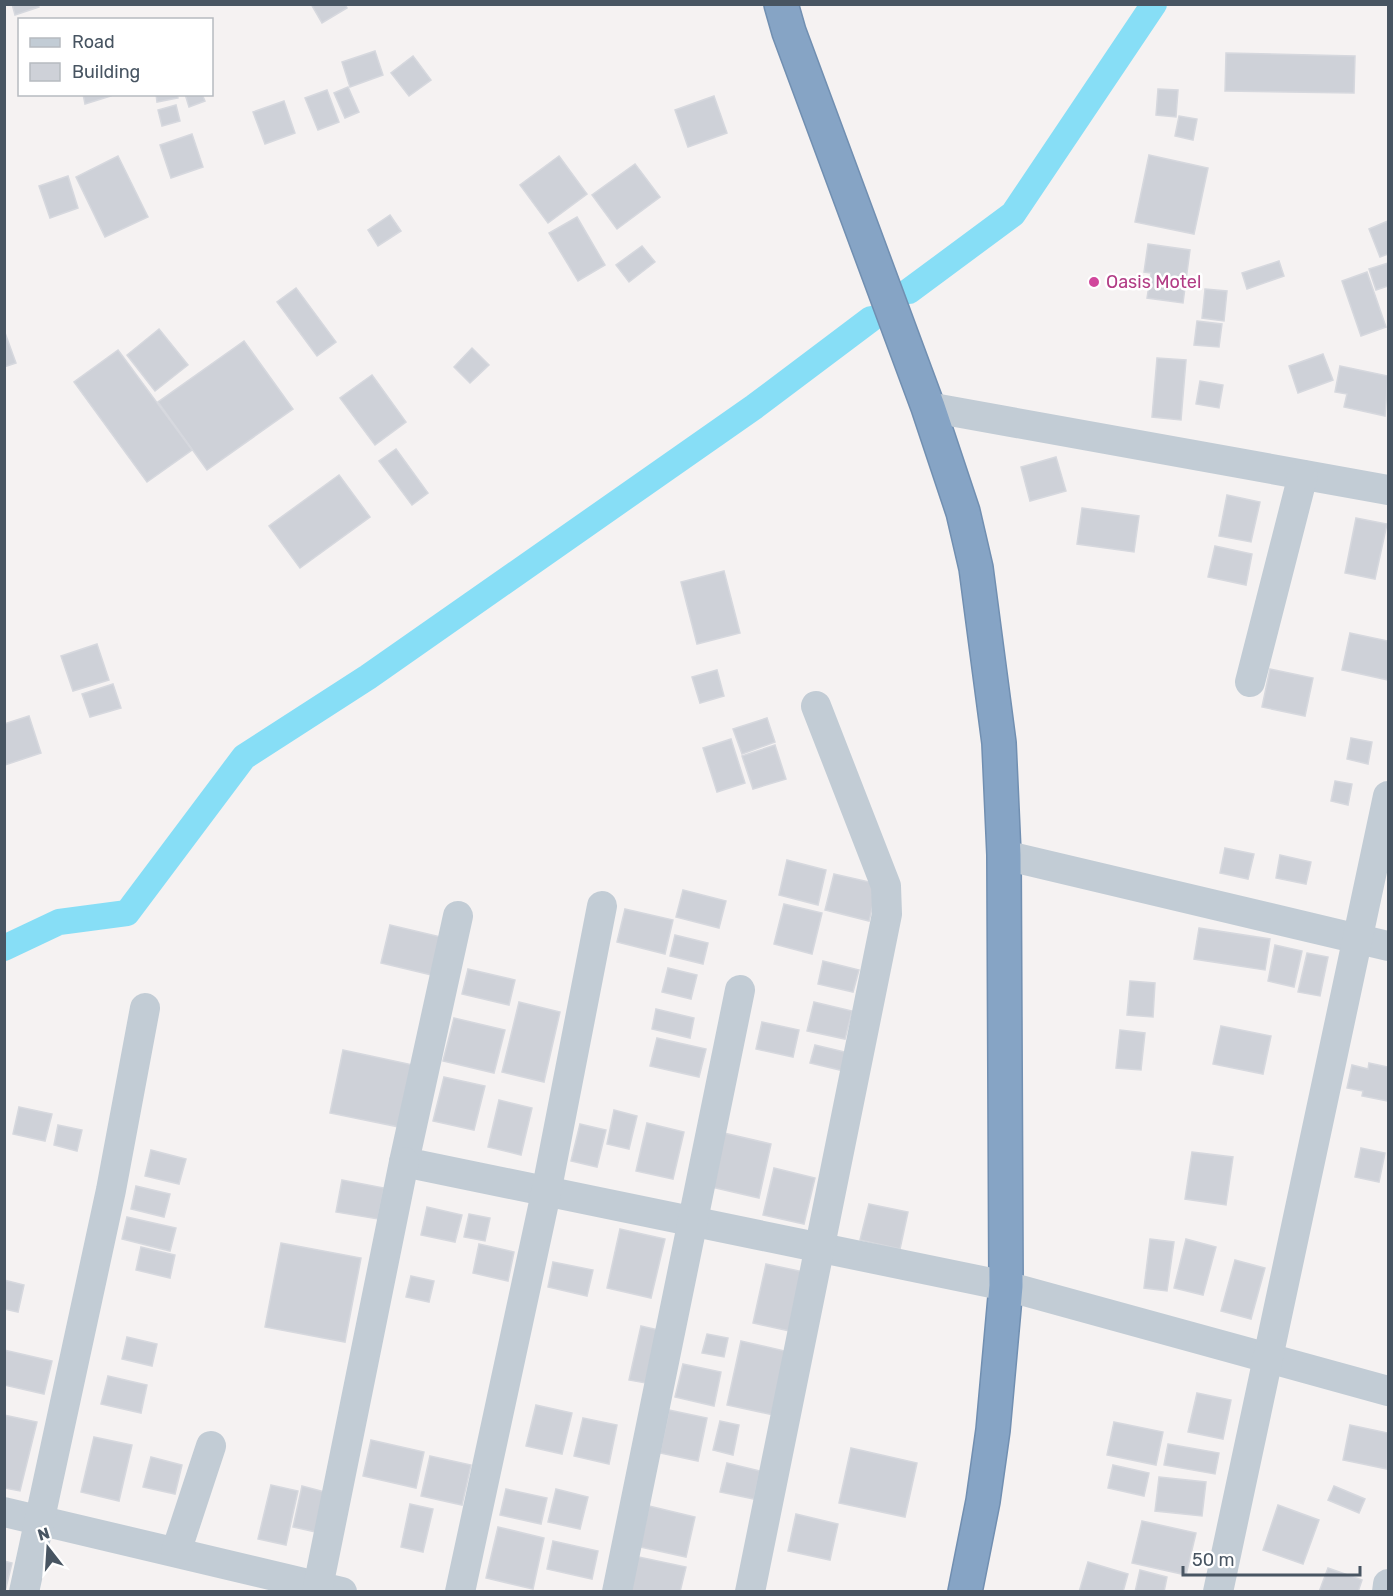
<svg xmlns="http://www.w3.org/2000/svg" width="1393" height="1596" viewBox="0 0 1393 1596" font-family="Rubik,sans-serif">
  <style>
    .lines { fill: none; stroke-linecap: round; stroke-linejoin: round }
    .canal { stroke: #87def6; stroke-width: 26 }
    .building { fill: #ced1d8; stroke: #d6d8de; stroke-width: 1.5 }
    .highway-casing { stroke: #718fb1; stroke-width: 36 }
    .minor { stroke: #c2ccd5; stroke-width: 30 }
    .highway { stroke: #86a4c5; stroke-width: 33 }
    .hotel-dot { fill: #d1479c; stroke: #fff; stroke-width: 2 }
    .labels { text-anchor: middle; stroke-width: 5; stroke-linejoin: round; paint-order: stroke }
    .hotel-label { font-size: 18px; fill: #b23c85; stroke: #fff; text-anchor: start }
  </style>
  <rect width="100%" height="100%" fill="#f5f2f2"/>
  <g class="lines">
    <!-- canal -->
    <g class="canal">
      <path d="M909,291l104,-77 141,-210"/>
      <path d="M4,948l55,-26 68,-9 117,-156 124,-80 386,-270 117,-88"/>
    </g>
  </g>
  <!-- building -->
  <g class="building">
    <path d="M12,4h26l1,3 -24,8z"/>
    <path d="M311,4h34l2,4 -25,15z"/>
    <path d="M375,51l8,24 -33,12 -8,-25z"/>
    <path d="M1226,53l129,3 -1,37 -129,-2z"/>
    <path d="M413,56l18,24 -22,16 -18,-23z"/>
    <path d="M348,87l11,25 -14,6 -11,-25z"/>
    <path d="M1158,89l20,1 -2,27 -20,-2z"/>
    <path d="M327,90l12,32 -21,8 -13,-32z"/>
    <path d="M83,94h28v2l-26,8z"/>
    <path d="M156,94h21l1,4 -21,4z"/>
    <path d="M185,94h17l3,7 -16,6z"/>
    <path d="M714,96l13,37 -39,14 -13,-37z"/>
    <path d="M284,101l11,32 -30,11 -12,-32z"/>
    <path d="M176,105l4,16 -18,5 -4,-16z"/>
    <path d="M1179,116l18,3 -4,21 -18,-4z"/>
    <path d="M192,134l11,33 -32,11 -11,-33z"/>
    <path d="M1149,155l59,13 -14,66 -59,-12z"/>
    <path d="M118,156l30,61 -43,20 -29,-60z"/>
    <path d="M559,156l28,38 -39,29 -28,-38z"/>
    <path d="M635,164l25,33 -43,32 -25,-34z"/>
    <path d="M68,176l10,32 -28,10 -11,-32z"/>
    <path d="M390,215l11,16 -23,15 -10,-16z"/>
    <path d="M577,217l28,48 -27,16 -29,-48z"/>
    <path d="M1388,221v33l-8,3 -11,-28z"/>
    <path d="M1148,244l42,6 -7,53 -36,-5 4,-25 -7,-1z"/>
    <path d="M642,246l13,16 -26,20 -13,-17z"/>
    <path d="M1279,261l5,15 -37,13 -5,-16z"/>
    <path d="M1388,263v23l-12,4 -7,-21z"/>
    <path d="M1367,272l19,55 -25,9 -19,-55z"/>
    <path d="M296,288l40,54 -19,14 -40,-54z"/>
    <path d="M1205,289l22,2 -3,30 -22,-3z"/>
    <path d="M1197,321l25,3 -3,23 -25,-2z"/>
    <path d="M159,329l29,36 -33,26 -28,-36z"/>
    <path d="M4,330l12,33 -12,4z"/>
    <path d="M244,341l49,68 -86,61 -49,-68z"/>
    <path d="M472,348l17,17 -19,18 -16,-16z"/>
    <path d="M118,350l74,100 -45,32 -73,-100z"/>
    <path d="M1323,354l10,26 -35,13 -9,-27z"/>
    <path d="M1157,358l29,2 -5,60 -29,-3z"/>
    <path d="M1340,366l48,10 -3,40 -41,-9 3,-13 -12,-2z"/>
    <path d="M372,375l34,47 -31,23 -35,-47z"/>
    <path d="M1200,381l23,4 -4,23 -23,-4z"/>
    <path d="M396,449l32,44 -16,12 -33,-44z"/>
    <path d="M1056,457l10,34 -36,10 -9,-34z"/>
    <path d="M339,475l31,42 -70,51 -31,-42z"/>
    <path d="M1227,495l33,7 -9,40 -32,-6z"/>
    <path d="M1082,508l57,8 -5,36 -57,-8z"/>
    <path d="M1356,518l31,6 -12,55 -30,-6z"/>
    <path d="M1215,546l37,8 -6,31 -38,-8z"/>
    <path d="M724,571l16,62 -43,11 -16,-62z"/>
    <path d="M1350,633l38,8v39l-46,-10z"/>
    <path d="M97,644l12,36 -36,11 -12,-35z"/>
    <path d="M1270,669l43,9 -8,38 -43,-9z"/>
    <path d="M717,670l7,26 -24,7 -8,-26z"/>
    <path d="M113,684l8,24 -31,9 -8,-23z"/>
    <path d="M29,716l12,37 -36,12 -1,-41z"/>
    <path d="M767,718l8,24 -33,12 -9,-25z"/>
    <path d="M1351,738l21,4 -4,22 -21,-5z"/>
    <path d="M731,739l14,44 -28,9 -14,-44z"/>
    <path d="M775,745l11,34 -33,10 -11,-33z"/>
    <path d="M1335,781l17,3 -4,21 -17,-4z"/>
    <path d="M1225,848l29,6 -6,25 -28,-6z"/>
    <path d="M1280,855l31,7 -5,22 -30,-6z"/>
    <path d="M787,860l39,10 -8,35 -39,-10z"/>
    <path d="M834,874l44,10 -9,37 -44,-11z"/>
    <path d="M683,890l43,11 -7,27 -43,-11z"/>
    <path d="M784,904l38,9 -10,41 -38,-10z"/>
    <path d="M625,909l48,11 -8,34 -48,-12z"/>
    <path d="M390,925l55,13 -9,38 -55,-13z"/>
    <path d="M1199,928l71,11 -5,31 -71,-11z"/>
    <path d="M675,935l33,8 -5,21 -33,-8z"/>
    <path d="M1275,945l27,6 -8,36 -26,-6z"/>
    <path d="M1307,953l21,4 -8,39 -22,-4z"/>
    <path d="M823,961l36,9 -6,22 -35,-8z"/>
    <path d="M668,968l29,7 -6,24 -29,-7z"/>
    <path d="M468,969l47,11 -6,25 -47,-11z"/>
    <path d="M1130,981l25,2 -2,34 -26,-2z"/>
    <path d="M519,1002l41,10 -16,70 -42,-10z"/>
    <path d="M814,1002l38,9 -7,28 -38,-8z"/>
    <path d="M656,1009l38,9 -4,20 -38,-9z"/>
    <path d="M454,1018l51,12 -11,43 -51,-12z"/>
    <path d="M762,1022l37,8 -6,27 -37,-8z"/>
    <path d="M1221,1026l50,10 -8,38 -50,-10z"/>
    <path d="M1120,1030l25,3 -4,37 -25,-2z"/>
    <path d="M657,1038l49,11 -7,28 -49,-11z"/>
    <path d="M815,1045l34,8 -5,18 -34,-8z"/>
    <path d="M343,1050l70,15 -14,62 -69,-14z"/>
    <path d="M1369,1063l19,4v34l-26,-5 1,-5 -16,-3 5,-23 16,4z"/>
    <path d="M444,1077l41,9 -11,44 -41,-9z"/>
    <path d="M499,1100l33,8 -11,47 -33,-8z"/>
    <path d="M19,1107l33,7 -7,27 -32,-7z"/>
    <path d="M614,1110l23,6 -8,33 -22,-5z"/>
    <path d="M647,1123l37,9 -11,47 -37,-8z"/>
    <path d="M580,1124l26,6 -9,37 -26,-6z"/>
    <path d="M58,1125l24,5 -5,21 -23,-6z"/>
    <path d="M724,1133l47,11 -12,54 -48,-11z"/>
    <path d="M1361,1148l24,5 -6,29 -24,-5z"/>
    <path d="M151,1150l35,9 -7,25 -34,-8z"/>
    <path d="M1192,1152l41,5 -7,48 -41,-6z"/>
    <path d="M774,1168l41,10 -11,46 -41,-9z"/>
    <path d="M342,1180l42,8 -6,31 -42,-7z"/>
    <path d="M136,1186l34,8 -6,23 -33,-8z"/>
    <path d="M869,1204l39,8 -8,37 -40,-9z"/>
    <path d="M427,1207l35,8 -7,27 -34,-7z"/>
    <path d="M469,1214l21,4 -5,23 -21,-4z"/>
    <path d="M127,1217l49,11 -6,23 -48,-12z"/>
    <path d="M620,1229l45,10 -14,59 -44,-10z"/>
    <path d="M1150,1239l24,3 -7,49 -23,-3z"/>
    <path d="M1186,1239l30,8 -13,48 -29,-7z"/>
    <path d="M281,1243l80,15 -16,84 -80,-15z"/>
    <path d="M479,1244l35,8 -6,29 -35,-8z"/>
    <path d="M141,1247l34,8 -5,23 -34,-8z"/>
    <path d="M1235,1260l30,8 -14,51 -30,-8z"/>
    <path d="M553,1262l40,8 -6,26 -39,-9z"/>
    <path d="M766,1264l38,8 -14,59 -37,-8z"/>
    <path d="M411,1276l23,5 -5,21 -23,-5z"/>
    <path d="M4,1280l20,5 -6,27 -14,-3z"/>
    <path d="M641,1326l22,5 -12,53 -22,-4z"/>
    <path d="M707,1334l21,4 -4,19 -22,-4z"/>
    <path d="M127,1337l30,7 -5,22 -30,-7z"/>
    <path d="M741,1341l48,11 -15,63 -47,-10z"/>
    <path d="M4,1350l48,11 -8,33 -40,-9z"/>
    <path d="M683,1364l38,8 -7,34 -39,-9z"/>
    <path d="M108,1376l39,9 -6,28 -40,-9z"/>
    <path d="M1197,1393l34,7 -8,39 -35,-7z"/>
    <path d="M536,1405l36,8 -10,41 -36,-8z"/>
    <path d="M669,1410l38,8 -9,43 -38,-8z"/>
    <path d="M4,1415l33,7 -17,69 -16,-3z"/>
    <path d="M583,1418l34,7 -8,39 -35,-8z"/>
    <path d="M720,1421l19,4 -6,30 -20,-5z"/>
    <path d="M1114,1422l49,10 -7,33 -49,-10z"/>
    <path d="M1350,1425l38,8 -1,36 -44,-9z"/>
    <path d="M94,1437l38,8 -13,56 -38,-9z"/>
    <path d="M371,1440l53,12 -8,36 -53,-12z"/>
    <path d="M1168,1444l51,9 -4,21 -51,-9z"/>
    <path d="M851,1448l66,15 -12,54 -66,-14z"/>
    <path d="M430,1456l41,9 -9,40 -41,-9z"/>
    <path d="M151,1457l31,8 -7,29 -32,-7z"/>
    <path d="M727,1463l33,8 -6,28 -34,-7z"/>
    <path d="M1113,1465l36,8 -5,23 -36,-8z"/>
    <path d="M1159,1477l47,5 -4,34 -47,-5z"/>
    <path d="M271,1485l27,6 -12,54 -28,-6z"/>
    <path d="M302,1486l23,6 -9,40 -23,-5z"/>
    <path d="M1334,1486l31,13 -6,14 -31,-13z"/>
    <path d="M506,1489l41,9 -6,26 -41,-9z"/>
    <path d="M556,1489l32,8 -8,32 -32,-7z"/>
    <path d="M410,1504l23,5 -10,43 -22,-5z"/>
    <path d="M1278,1505l41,15 -16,44 -40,-14z"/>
    <path d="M649,1506l46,11 -9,40 -46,-10z"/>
    <path d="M796,1514l42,10 -8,36 -42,-9z"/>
    <path d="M1142,1521l54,12 -10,42 -54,-12z"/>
    <path d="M498,1527l46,11 -11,51 -47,-11z"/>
    <path d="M553,1541l45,10 -6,28 -45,-10z"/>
    <path d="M634,1556l52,11 -6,25h-54z"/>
    <path d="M4,1561l8,2 -7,29h-1z"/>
    <path d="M1088,1562l40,12 -5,18h-44z"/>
    <path d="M1328,1568l34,12 -4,12h-39z"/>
    <path d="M1140,1570l27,7 -3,15h-29z"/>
  </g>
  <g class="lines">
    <!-- highway casing -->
    <g class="highway-casing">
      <path id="highway" d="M781,4l8,28 139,375 35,105 13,56 23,175 5,112 2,431 -13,144 -10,71 -18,91"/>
    </g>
    <!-- minor -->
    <g class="minor">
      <path d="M928,407l460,83"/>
      <path d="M1250,682l53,-207"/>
      <path d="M1004,855l384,91"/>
      <path d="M458,916l-54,246 602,124 382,105"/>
      <path d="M4,1512l338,80"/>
      <path d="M176,1552l35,-106"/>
      <path d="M24,1592l87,-402 34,-182"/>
      <path d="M317,1592l87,-430"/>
      <path d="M460,1592l86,-399 56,-287"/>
      <path d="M617,1592l123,-602"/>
      <path d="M750,1592l137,-678 -1,-28 -70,-180"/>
      <path d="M1218,1592l170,-796"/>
      <path d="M1387,1592l1,-8"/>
    </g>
    <!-- highway -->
    <use href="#highway" class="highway"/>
  </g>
  <!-- markers -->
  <circle class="hotel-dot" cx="1094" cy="282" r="6"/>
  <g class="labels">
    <!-- hotel labels -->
    <g class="hotel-label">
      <text x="1106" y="288">Oasis Motel</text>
    </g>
  </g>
  <!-- border -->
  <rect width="1393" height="1596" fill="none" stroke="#485562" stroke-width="12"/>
  <!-- legend -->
  <rect x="18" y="18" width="195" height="78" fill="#ffffff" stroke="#b6bbc0" stroke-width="1.5"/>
  <rect x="30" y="38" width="30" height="9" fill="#c2ccd5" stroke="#b6bbc0" stroke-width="1.5"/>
  <text x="72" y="48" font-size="18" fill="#485562">Road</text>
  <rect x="30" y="63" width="30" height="18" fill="#ced1d8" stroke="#b6bbc0" stroke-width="1.5"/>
  <text x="72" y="78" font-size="18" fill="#485562">Building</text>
  <!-- north arrow -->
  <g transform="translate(48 1548) rotate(343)" stroke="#ffffff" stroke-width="4.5" paint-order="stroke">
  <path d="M0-4.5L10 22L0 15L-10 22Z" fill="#485562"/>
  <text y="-9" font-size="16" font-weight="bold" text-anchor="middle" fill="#485562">N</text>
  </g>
  <!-- scale -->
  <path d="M1183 1566v9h177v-9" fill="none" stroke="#485562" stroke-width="3"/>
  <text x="1192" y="1566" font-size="18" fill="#485562" stroke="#ffffff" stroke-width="4.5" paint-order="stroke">50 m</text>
</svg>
